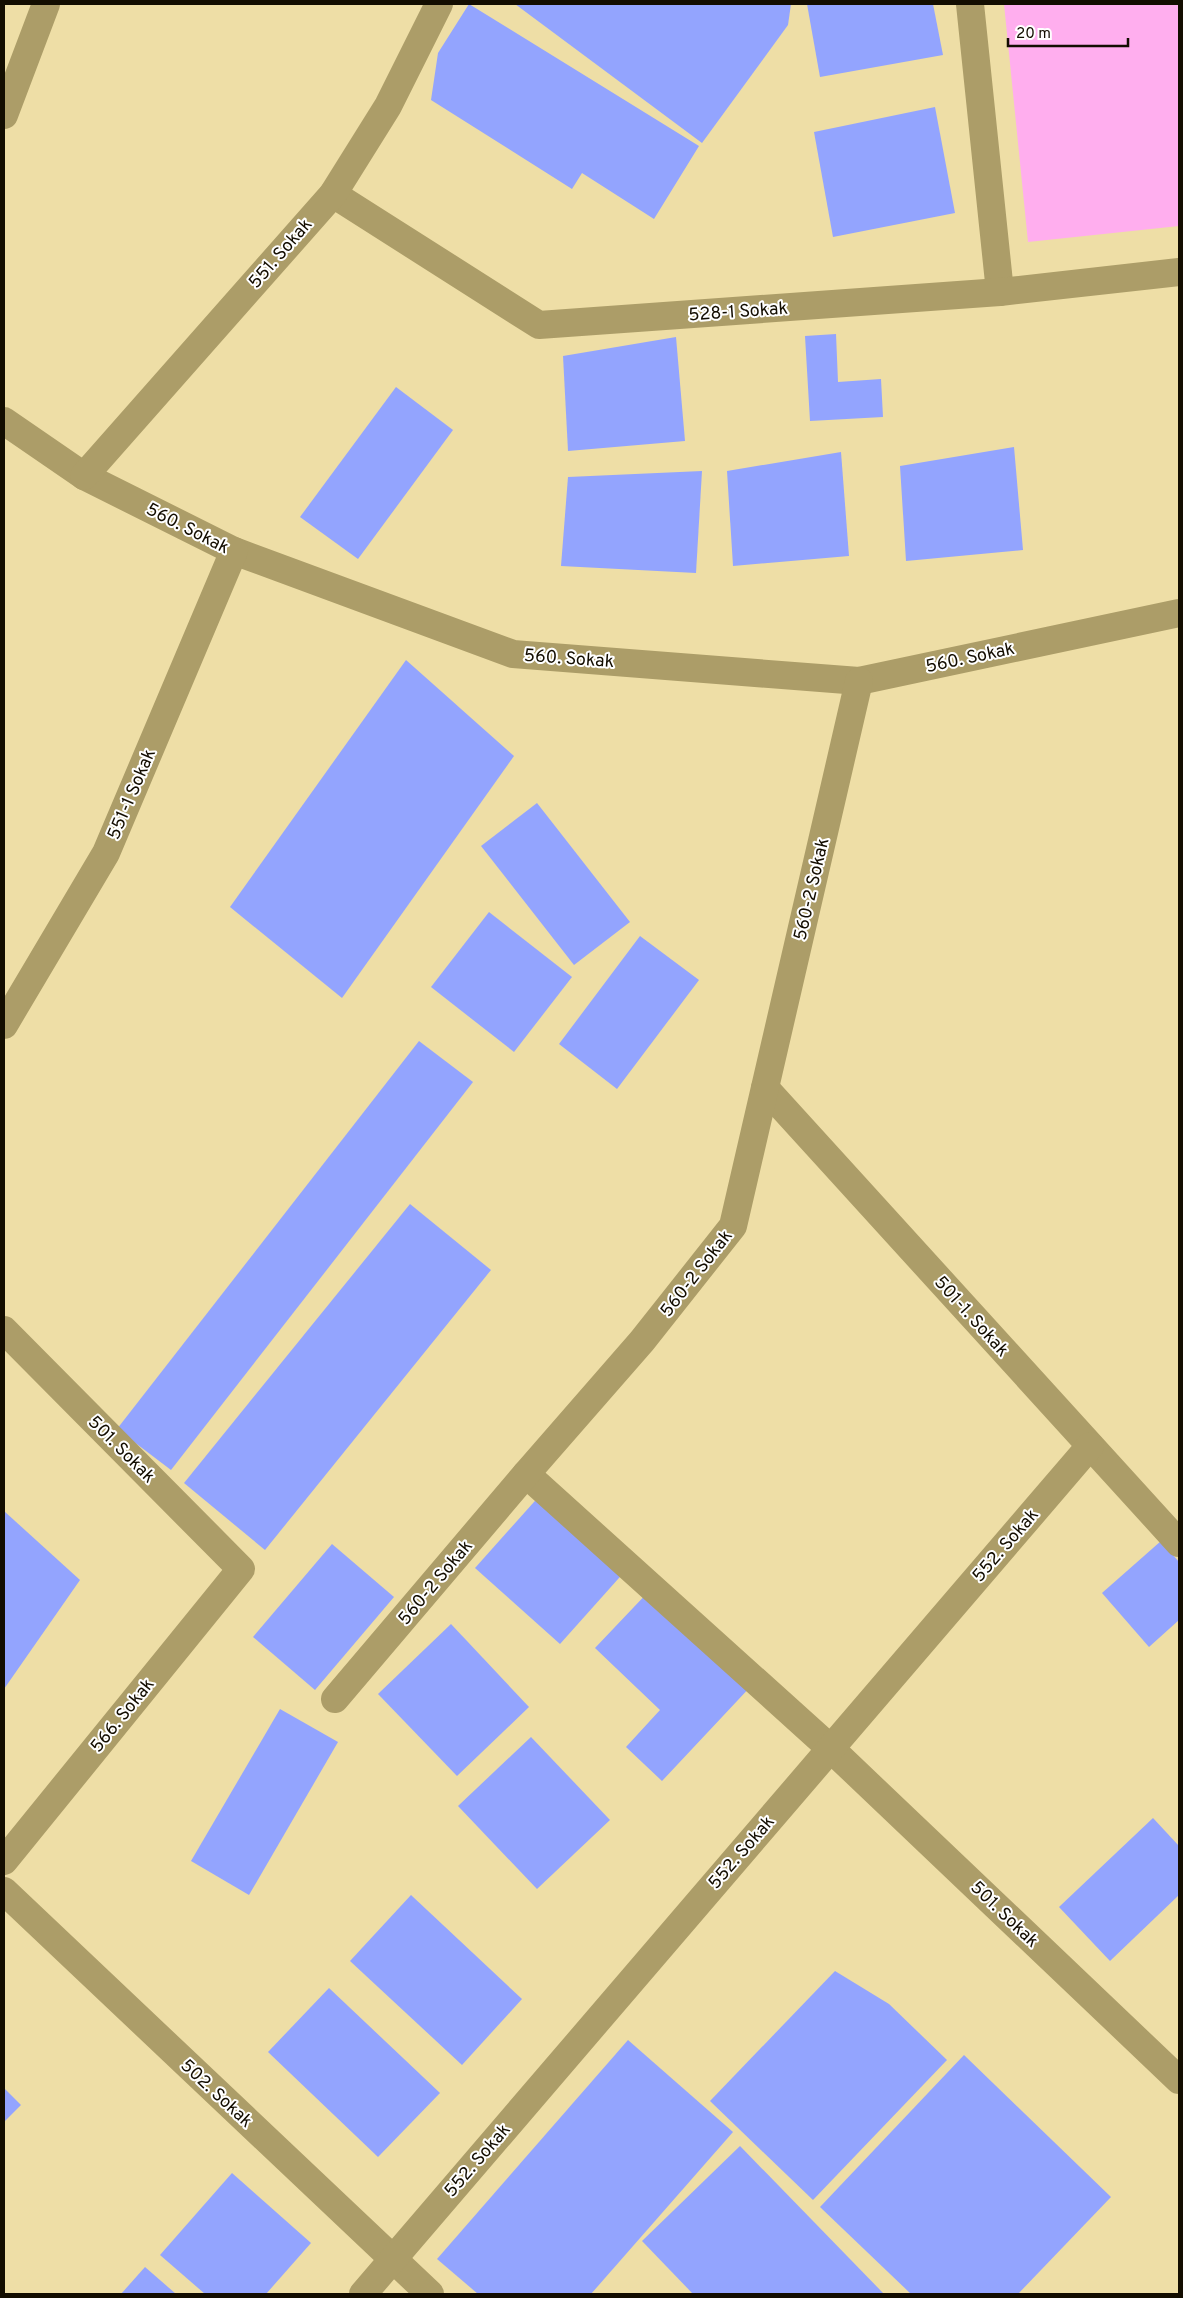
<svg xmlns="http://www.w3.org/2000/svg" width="1183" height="2298" viewBox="0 0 1183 2298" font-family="Overpass,sans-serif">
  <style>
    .green { fill: #ffaeee }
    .building { fill: #93a4fe }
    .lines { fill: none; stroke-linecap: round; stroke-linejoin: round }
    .minor { stroke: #ac9d68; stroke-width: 28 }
    .labels { text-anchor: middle; stroke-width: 4; stroke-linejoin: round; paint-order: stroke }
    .street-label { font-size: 18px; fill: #130d00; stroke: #fff }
  </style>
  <rect width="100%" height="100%" fill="#eedea6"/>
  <!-- green -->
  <path class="green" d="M1004,4h175v222l-151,16z"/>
  <!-- building -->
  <g class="building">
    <path d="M469,4l230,142 -45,73 -72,-46 -10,16 -141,-89 7,-47z"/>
    <path d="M515,4h276l-3,21 -86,118z"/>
    <path d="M807,4h126l10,51 -123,22z"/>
    <path d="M935,107l20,106 -122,24 -19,-105z"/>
    <path d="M836,334l2,48 43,-3 2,38 -73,4 -5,-85z"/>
    <path d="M676,337l9,104 -117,10 -5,-95z"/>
    <path d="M396,387l57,43 -95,129 -58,-42z"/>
    <path d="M1014,447l9,103 -117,11 -6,-95z"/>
    <path d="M841,452l8,104 -116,10 -6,-95z"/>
    <path d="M702,471l-6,102 -135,-7 7,-89z"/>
    <path d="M406,660l108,96 -172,242 -112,-91z"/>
    <path d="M537,803l93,119 -56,43 -93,-119z"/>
    <path d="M489,912l83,65 -58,75 -83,-65z"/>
    <path d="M640,936l59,44 -82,109 -58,-45z"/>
    <path d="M419,1041l54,41 -302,388 -54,-41z"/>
    <path d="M410,1204l81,66 -226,280 -81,-67z"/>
    <path d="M542,1493l85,76 -67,75 -85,-76z"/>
    <path d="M4,1511l76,69 -76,109z"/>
    <path d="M1161,1541l18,21v58l-30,27 -47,-54z"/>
    <path d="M332,1544l62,53 -79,93 -62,-53z"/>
    <path d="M652,1588l101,96 -91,97 -36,-34 34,-37 -65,-62z"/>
    <path d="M451,1624l78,83 -72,69 -79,-82z"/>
    <path d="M280,1709l58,33 -89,153 -58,-34z"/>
    <path d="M531,1737l79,83 -73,69 -79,-83z"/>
    <path d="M1153,1818l26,28v49l-69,66 -51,-54z"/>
    <path d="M411,1895l111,104 -60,66 -112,-104z"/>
    <path d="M835,1971l54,33 58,56 -134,140 -103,-99z"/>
    <path d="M329,1988l111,105 -62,64 -110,-105z"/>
    <path d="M628,2040l105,92 -142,162h-113l-41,-35z"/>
    <path d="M964,2055l147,142 -93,97h-107l-91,-87z"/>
    <path d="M4,2088l17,17 -17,17z"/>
    <path d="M740,2146l144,148h-191l-51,-53z"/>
    <path d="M232,2173l79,70 -45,51h-61l-45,-39z"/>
    <path d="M145,2267l31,27h-55z"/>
  </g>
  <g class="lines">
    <!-- minor -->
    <g class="minor">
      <path d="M970,4l30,288"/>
      <path d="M4,115l42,-111"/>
      <path d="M333,194l206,131 461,-33 179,-20"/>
      <path d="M4,421l80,55 150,75 279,103 346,27 320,-68"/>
      <path d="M84,476l249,-282 55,-88 51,-102"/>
      <path d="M4,1025l102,-172 128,-302"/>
      <path d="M765,1088l414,455"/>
      <path d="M4,1330l237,239 -237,292"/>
      <path d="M526,1474l304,274 349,332"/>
      <path d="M335,1699l191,-225 116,-133 91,-115 126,-545"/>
      <path d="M4,1891l426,403"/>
      <path d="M363,2294l727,-848"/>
    </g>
  </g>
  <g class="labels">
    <!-- street labels -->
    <g class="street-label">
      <text transform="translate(280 253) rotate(-49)" y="6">551. Sokak</text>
      <text transform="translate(738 311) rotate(-4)" y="6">528-1 Sokak</text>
      <text transform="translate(188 528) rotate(27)" y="6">560. Sokak</text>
      <text transform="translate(970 657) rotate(-12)" y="6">560. Sokak</text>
      <text transform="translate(569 658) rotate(4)" y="6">560. Sokak</text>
      <text transform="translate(131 794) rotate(-67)" y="6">551-1 Sokak</text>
      <text transform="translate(811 889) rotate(-77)" y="6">560-2 Sokak</text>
      <text transform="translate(696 1273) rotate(-52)" y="6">560-2 Sokak</text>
      <text transform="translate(972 1316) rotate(48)" y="6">501-1. Sokak</text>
      <text transform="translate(122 1449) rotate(45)" y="6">501. Sokak</text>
      <text transform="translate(1005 1545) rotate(-49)" y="6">552. Sokak</text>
      <text transform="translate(435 1582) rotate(-50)" y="6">560-2 Sokak</text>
      <text transform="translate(122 1715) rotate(-51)" y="6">566. Sokak</text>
      <text transform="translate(741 1852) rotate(-49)" y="6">552. Sokak</text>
      <text transform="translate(1005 1914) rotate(44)" y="6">501. Sokak</text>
      <text transform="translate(217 2093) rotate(43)" y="6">502. Sokak</text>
      <text transform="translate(477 2160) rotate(-49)" y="6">552. Sokak</text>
    </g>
  </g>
  <!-- border -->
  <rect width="1183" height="2298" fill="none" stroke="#130d00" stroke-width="10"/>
  <!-- scale -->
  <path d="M1008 38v8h120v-8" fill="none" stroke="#130d00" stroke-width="2.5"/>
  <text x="1016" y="38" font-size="15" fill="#130d00" stroke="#ffffff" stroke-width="4" paint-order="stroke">20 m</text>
</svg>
